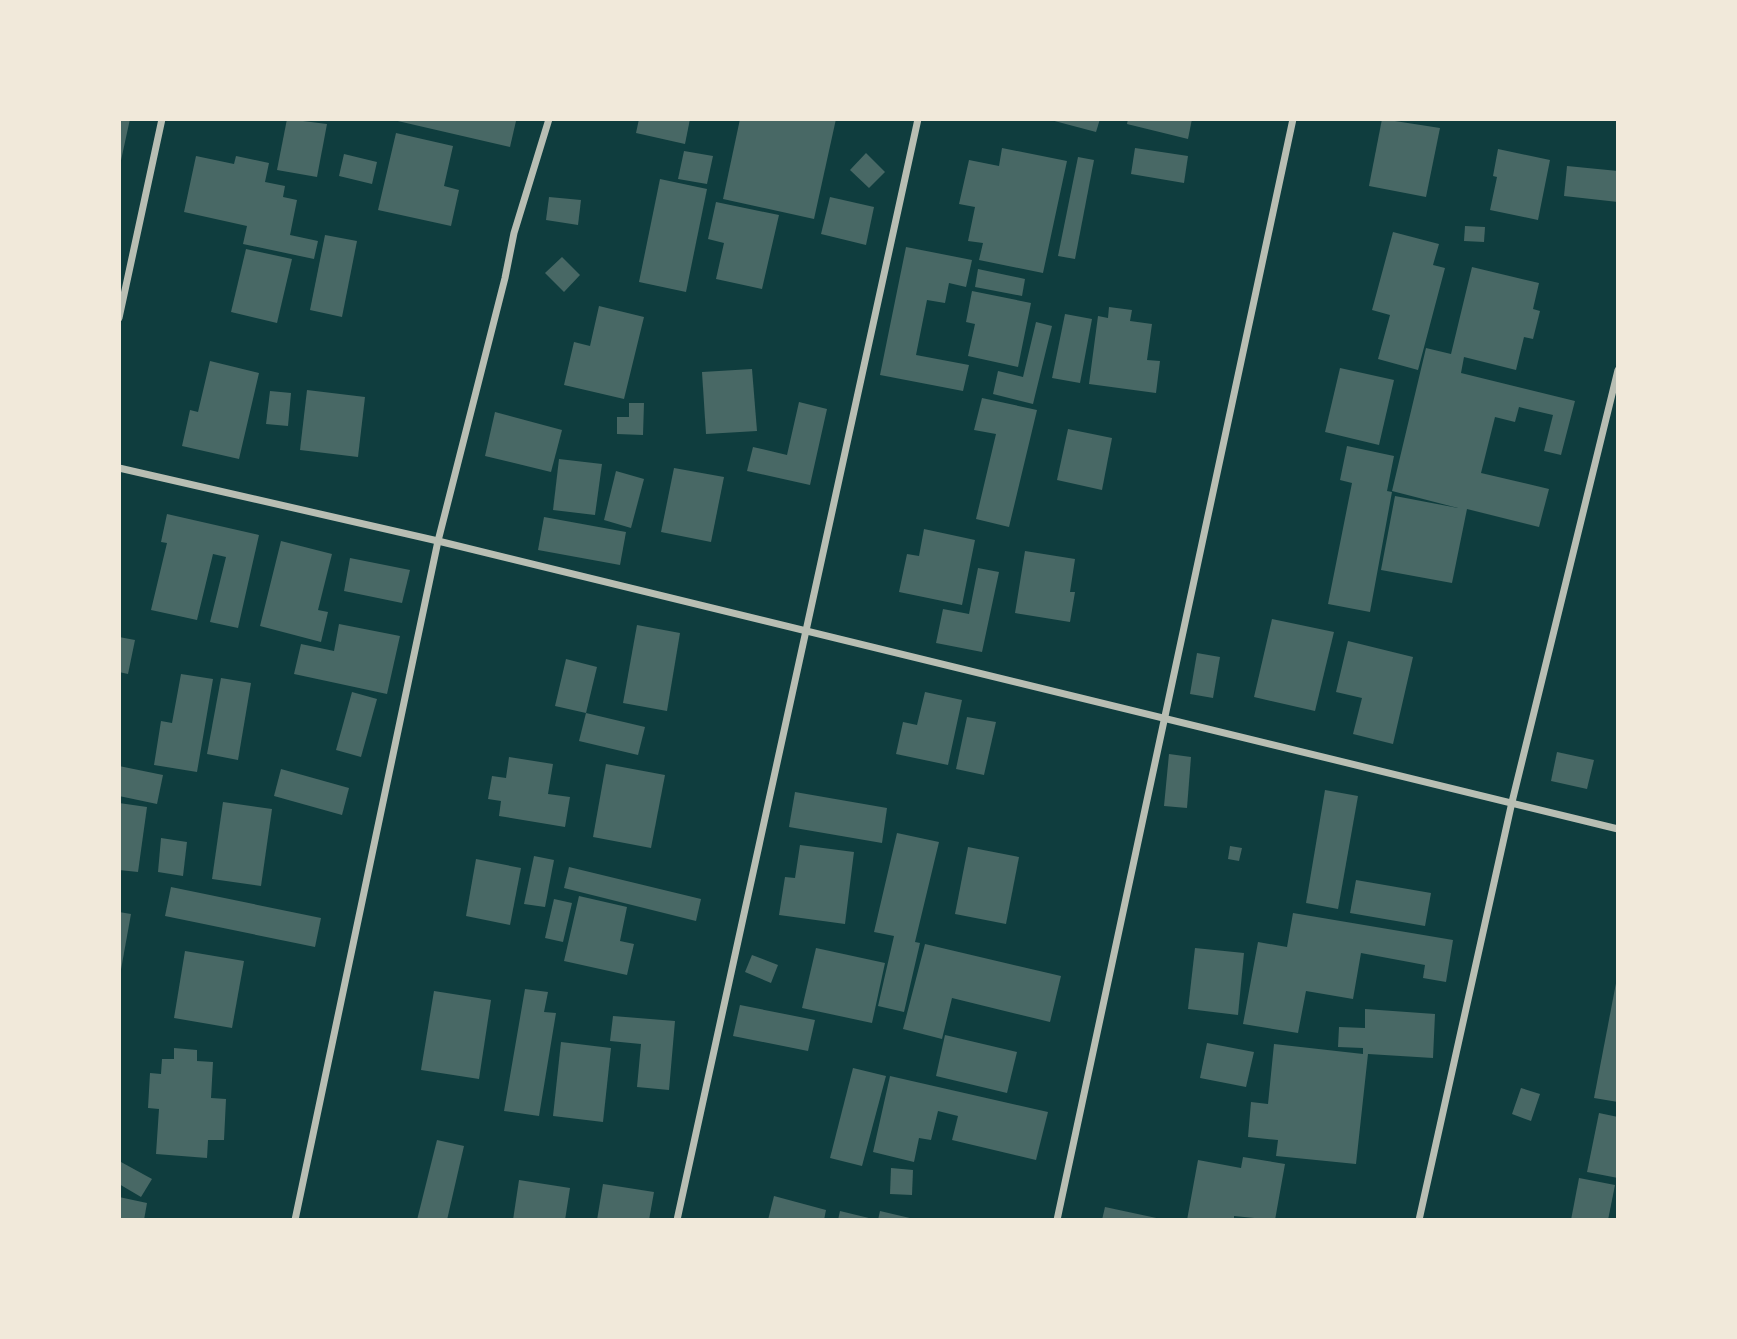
<svg xmlns="http://www.w3.org/2000/svg" width="1737" height="1339" font-family="'Times New Roman',serif">
	<style>
		.building { fill: #486865 }
		.lines { fill: none; stroke-linecap: round; stroke-linejoin: round }
		.minor { stroke: #b8beb3; stroke-width: 7 }
	</style>
	<rect width="100%" height="100%" fill="#0f3d3e"/>
	<!-- building -->
	<g class="building">
		<path d="M 119,119 L 130,119 L 120,165 L 119,165 Z"/>
		<path d="M 287,119 L 327,124 L 317,177 L 277,170 Z"/>
		<path d="M 389,119 L 508,119 L 516,121 L 510,147 Z"/>
		<path d="M 639,119 L 690,119 L 685,144 L 636,133 Z"/>
		<path d="M 740,119 L 836,119 L 814,219 L 723,199 Z"/>
		<path d="M 1047,119 L 1100,119 L 1096,132 Z"/>
		<path d="M 1128,119 L 1192,119 L 1188,139 L 1127,124 Z"/>
		<path d="M 1382,119 L 1440,128 L 1426,197 L 1369,186 Z"/>
		<path d="M 396,133 L 453,146 L 444,186 L 459,190 L 451,226 L 378,210 Z"/>
		<path d="M 1002,148 L 1067,161 L 1043,273 L 979,260 L 983,243 L 968,241 L 975,207 L 959,204 L 969,160 L 999,166 Z"/>
		<path d="M 1135,148 L 1188,156 L 1184,183 L 1131,174 Z"/>
		<path d="M 1498,149 L 1550,160 L 1538,220 L 1490,210 L 1497,177 L 1493,176 Z"/>
		<path d="M 684,151 L 713,156 L 707,184 L 678,179 Z"/>
		<path d="M 866,153 L 885,172 L 869,188 L 850,170 Z"/>
		<path d="M 344,154 L 377,162 L 372,184 L 339,176 Z"/>
		<path d="M 196,156 L 234,164 L 236,156 L 269,163 L 265,182 L 285,186 L 283,197 L 297,200 L 290,235 L 318,241 L 314,259 L 243,244 L 247,226 L 184,212 Z"/>
		<path d="M 1078,157 L 1094,160 L 1075,259 L 1058,256 Z"/>
		<path d="M 1567,166 L 1618,171 L 1618,202 L 1564,196 Z"/>
		<path d="M 660,179 L 707,189 L 686,292 L 639,282 Z"/>
		<path d="M 549,197 L 581,200 L 578,225 L 546,220 Z"/>
		<path d="M 830,197 L 874,207 L 866,245 L 821,234 Z"/>
		<path d="M 716,202 L 779,215 L 762,289 L 716,279 L 724,243 L 708,239 Z"/>
		<path d="M 1465,226 L 1485,227 L 1484,242 L 1464,241 Z"/>
		<path d="M 1393,232 L 1439,244 L 1433,265 L 1445,268 L 1418,370 L 1378,359 L 1390,315 L 1372,310 Z"/>
		<path d="M 325,235 L 357,241 L 342,317 L 310,310 Z"/>
		<path d="M 906,247 L 972,260 L 966,287 L 949,283 L 945,303 L 927,300 L 916,355 L 969,365 L 963,391 L 880,375 Z"/>
		<path d="M 246,249 L 292,259 L 277,323 L 231,312 Z"/>
		<path d="M 562,257 L 580,275 L 564,292 L 545,273 Z"/>
		<path d="M 1472,267 L 1539,283 L 1533,309 L 1540,311 L 1533,339 L 1524,337 L 1516,370 L 1464,357 L 1461,373 L 1575,401 L 1561,455 L 1544,451 L 1553,415 L 1519,407 L 1515,422 L 1495,417 L 1481,473 L 1549,489 L 1539,527 L 1467,509 L 1452,583 L 1381,570 L 1395,496 L 1458,508 L 1392,491 L 1426,348 L 1451,354 Z"/>
		<path d="M 978,269 L 1025,279 L 1022,296 L 975,287 Z"/>
		<path d="M 972,291 L 1031,303 L 1018,367 L 968,356 L 975,324 L 966,322 Z"/>
		<path d="M 599,306 L 644,317 L 624,399 L 564,385 L 574,342 L 590,346 Z"/>
		<path d="M 1109,307 L 1132,310 L 1130,321 L 1152,324 L 1147,360 L 1160,361 L 1156,393 L 1089,384 L 1098,316 L 1108,318 Z"/>
		<path d="M 1065,314 L 1092,319 L 1080,383 L 1052,378 Z"/>
		<path d="M 1036,322 L 1052,326 L 1033,404 L 993,394 L 998,371 L 1023,377 Z"/>
		<path d="M 210,361 L 259,373 L 239,459 L 182,446 L 190,410 L 198,412 Z"/>
		<path d="M 1340,368 L 1394,380 L 1379,445 L 1325,432 Z"/>
		<path d="M 752,369 L 757,431 L 706,434 L 702,372 Z"/>
		<path d="M 307,390 L 365,397 L 358,457 L 300,450 Z"/>
		<path d="M 270,391 L 291,393 L 288,426 L 266,424 Z"/>
		<path d="M 982,398 L 1037,410 L 1009,527 L 976,519 L 996,434 L 974,430 Z"/>
		<path d="M 799,402 L 827,409 L 810,485 L 747,471 L 753,447 L 787,455 Z"/>
		<path d="M 629,403 L 644,403 L 643,435 L 617,434 L 617,417 L 629,417 Z"/>
		<path d="M 495,412 L 562,430 L 551,472 L 485,456 Z"/>
		<path d="M 1068,429 L 1112,438 L 1102,490 L 1057,480 Z"/>
		<path d="M 1347,446 L 1394,456 L 1387,491 L 1392,492 L 1370,612 L 1328,604 L 1352,483 L 1340,480 Z"/>
		<path d="M 559,459 L 602,464 L 595,515 L 553,510 Z"/>
		<path d="M 674,468 L 724,477 L 711,542 L 661,532 Z"/>
		<path d="M 616,471 L 644,479 L 631,528 L 604,520 Z"/>
		<path d="M 167,514 L 259,535 L 238,628 L 210,622 L 226,557 L 213,554 L 197,620 L 151,610 L 167,543 L 161,542 Z"/>
		<path d="M 544,517 L 626,532 L 620,565 L 538,550 Z"/>
		<path d="M 924,529 L 975,540 L 962,605 L 899,592 L 907,554 L 919,556 Z"/>
		<path d="M 281,541 L 332,554 L 318,610 L 328,612 L 321,642 L 260,626 Z"/>
		<path d="M 1025,551 L 1075,559 L 1070,592 L 1075,592 L 1070,622 L 1015,613 Z"/>
		<path d="M 350,558 L 410,570 L 402,603 L 344,591 Z"/>
		<path d="M 978,568 L 999,572 L 982,652 L 936,643 L 943,609 L 969,614 Z"/>
		<path d="M 1272,619 L 1334,632 L 1315,711 L 1254,697 Z"/>
		<path d="M 339,624 L 400,636 L 387,694 L 294,674 L 301,644 L 334,651 Z"/>
		<path d="M 637,625 L 680,633 L 667,711 L 623,703 Z"/>
		<path d="M 119,637 L 135,640 L 128,674 L 119,672 Z"/>
		<path d="M 1348,641 L 1413,657 L 1393,744 L 1353,734 L 1362,698 L 1336,692 Z"/>
		<path d="M 1197,653 L 1220,657 L 1213,698 L 1190,694 Z"/>
		<path d="M 566,659 L 597,667 L 586,713 L 555,706 Z"/>
		<path d="M 181,674 L 213,679 L 197,772 L 154,765 L 161,721 L 172,723 Z"/>
		<path d="M 221,678 L 251,683 L 238,760 L 207,754 Z"/>
		<path d="M 352,692 L 377,699 L 361,757 L 336,750 Z"/>
		<path d="M 925,692 L 962,700 L 948,765 L 896,754 L 903,722 L 917,725 Z"/>
		<path d="M 586,713 L 645,727 L 638,755 L 579,741 Z"/>
		<path d="M 967,717 L 996,722 L 984,775 L 956,769 Z"/>
		<path d="M 1557,752 L 1594,760 L 1587,789 L 1551,781 Z"/>
		<path d="M 1169,754 L 1191,757 L 1187,808 L 1164,806 Z"/>
		<path d="M 509,757 L 553,764 L 548,794 L 570,797 L 565,827 L 499,816 L 501,801 L 488,799 L 492,776 L 506,778 Z"/>
		<path d="M 606,764 L 665,775 L 651,848 L 593,837 Z"/>
		<path d="M 119,766 L 163,775 L 157,804 L 119,796 Z"/>
		<path d="M 281,769 L 349,788 L 342,815 L 274,796 Z"/>
		<path d="M 1325,790 L 1358,796 L 1338,909 L 1306,903 Z"/>
		<path d="M 795,792 L 887,808 L 882,843 L 789,827 Z"/>
		<path d="M 223,802 L 272,809 L 261,886 L 212,879 Z"/>
		<path d="M 119,803 L 147,807 L 138,872 L 119,870 Z"/>
		<path d="M 897,833 L 939,842 L 915,942 L 920,943 L 904,1012 L 878,1006 L 894,936 L 874,932 Z"/>
		<path d="M 161,838 L 187,842 L 183,876 L 158,872 Z"/>
		<path d="M 800,845 L 854,852 L 845,924 L 779,915 L 785,877 L 795,878 Z"/>
		<path d="M 1230,846 L 1242,848 L 1239,861 L 1228,859 Z"/>
		<path d="M 968,847 L 1019,857 L 1006,924 L 955,914 Z"/>
		<path d="M 534,856 L 554,860 L 545,907 L 524,904 Z"/>
		<path d="M 476,859 L 521,868 L 510,925 L 466,916 Z"/>
		<path d="M 569,867 L 701,899 L 696,921 L 564,888 Z"/>
		<path d="M 1356,880 L 1431,893 L 1425,926 L 1350,913 Z"/>
		<path d="M 171,887 L 321,918 L 315,947 L 165,916 Z"/>
		<path d="M 579,896 L 627,907 L 620,941 L 634,944 L 627,975 L 564,961 Z"/>
		<path d="M 554,899 L 572,903 L 563,942 L 545,938 Z"/>
		<path d="M 119,912 L 131,914 L 120,975 L 119,974 Z"/>
		<path d="M 1293,913 L 1453,940 L 1446,982 L 1423,978 L 1425,965 L 1361,953 L 1353,999 L 1306,991 L 1298,1033 L 1243,1024 L 1258,942 L 1287,947 Z"/>
		<path d="M 925,944 L 1061,976 L 1050,1022 L 952,998 L 942,1039 L 903,1029 Z"/>
		<path d="M 816,948 L 885,963 L 872,1023 L 802,1008 Z"/>
		<path d="M 1195,948 L 1244,953 L 1238,1015 L 1188,1009 Z"/>
		<path d="M 185,951 L 244,961 L 232,1028 L 174,1018 Z"/>
		<path d="M 752,955 L 778,965 L 771,983 L 745,972 Z"/>
		<path d="M 1617,978 L 1618,978 L 1618,1102 L 1594,1098 Z"/>
		<path d="M 525,989 L 548,992 L 544,1012 L 556,1013 L 539,1116 L 504,1111 Z"/>
		<path d="M 434,991 L 491,1000 L 479,1079 L 421,1070 Z"/>
		<path d="M 740,1005 L 815,1020 L 808,1051 L 733,1036 Z"/>
		<path d="M 1365,1009 L 1435,1014 L 1433,1058 L 1368,1054 L 1356,1164 L 1276,1156 L 1278,1140 L 1248,1137 L 1251,1102 L 1268,1104 L 1274,1044 L 1363,1054 L 1363,1048 L 1338,1047 L 1339,1027 L 1365,1028 Z"/>
		<path d="M 613,1016 L 675,1021 L 669,1090 L 637,1087 L 641,1044 L 610,1041 Z"/>
		<path d="M 945,1035 L 1017,1052 L 1007,1093 L 936,1076 Z"/>
		<path d="M 561,1042 L 611,1048 L 603,1122 L 553,1116 Z"/>
		<path d="M 1207,1043 L 1254,1052 L 1246,1087 L 1200,1078 Z"/>
		<path d="M 174,1048 L 197,1050 L 197,1061 L 213,1062 L 211,1098 L 226,1099 L 224,1140 L 208,1140 L 207,1158 L 156,1154 L 159,1109 L 148,1108 L 150,1073 L 161,1074 L 162,1059 L 174,1059 Z"/>
		<path d="M 853,1068 L 886,1076 L 862,1166 L 830,1158 Z"/>
		<path d="M 890,1076 L 1048,1112 L 1036,1160 L 952,1140 L 958,1116 L 938,1111 L 931,1140 L 919,1138 L 914,1162 L 873,1152 Z"/>
		<path d="M 1521,1088 L 1540,1094 L 1531,1121 L 1512,1114 Z"/>
		<path d="M 1599,1113 L 1618,1117 L 1618,1178 L 1587,1172 Z"/>
		<path d="M 437,1140 L 464,1146 L 447,1220 L 417,1220 Z"/>
		<path d="M 1243,1157 L 1285,1164 L 1275,1220 L 1234,1216 L 1234,1220 L 1187,1220 L 1198,1160 L 1241,1168 Z"/>
		<path d="M 121,1162 L 152,1179 L 141,1197 L 119,1184 Z"/>
		<path d="M 891,1168 L 913,1170 L 912,1195 L 890,1194 Z"/>
		<path d="M 1579,1178 L 1615,1185 L 1608,1220 L 1571,1220 Z"/>
		<path d="M 519,1180 L 570,1188 L 565,1220 L 513,1220 Z"/>
		<path d="M 603,1184 L 654,1192 L 649,1220 L 597,1220 Z"/>
		<path d="M 774,1196 L 826,1210 L 824,1220 L 768,1220 Z"/>
		<path d="M 119,1197 L 147,1203 L 144,1220 L 119,1220 Z"/>
		<path d="M 1105,1207 L 1161,1219 L 1161,1220 L 1102,1220 Z"/>
		<path d="M 840,1211 L 873,1219 L 873,1220 L 838,1220 Z"/>
		<path d="M 880,1211 L 914,1219 L 914,1220 L 878,1220 Z"/>
	</g>
	<g class="lines">
		<!-- minor -->
		<g class="minor">
			<path d="M 119,318 L 162,119"/>
			<path d="M 119,468 L 438,541 L 1618,829"/>
			<path d="M 295,1220 L 438,541 L 505,278 L 514,233 L 549,119"/>
			<path d="M 677,1220 L 918,119"/>
			<path d="M 1057,1220 L 1293,119"/>
			<path d="M 1419,1220 L 1512,802 L 1618,370"/>
		</g>
	</g>
	<!-- border -->
	<rect width="1737" height="1339" fill="none" stroke="#f1e9da" stroke-width="242"/>
</svg>
